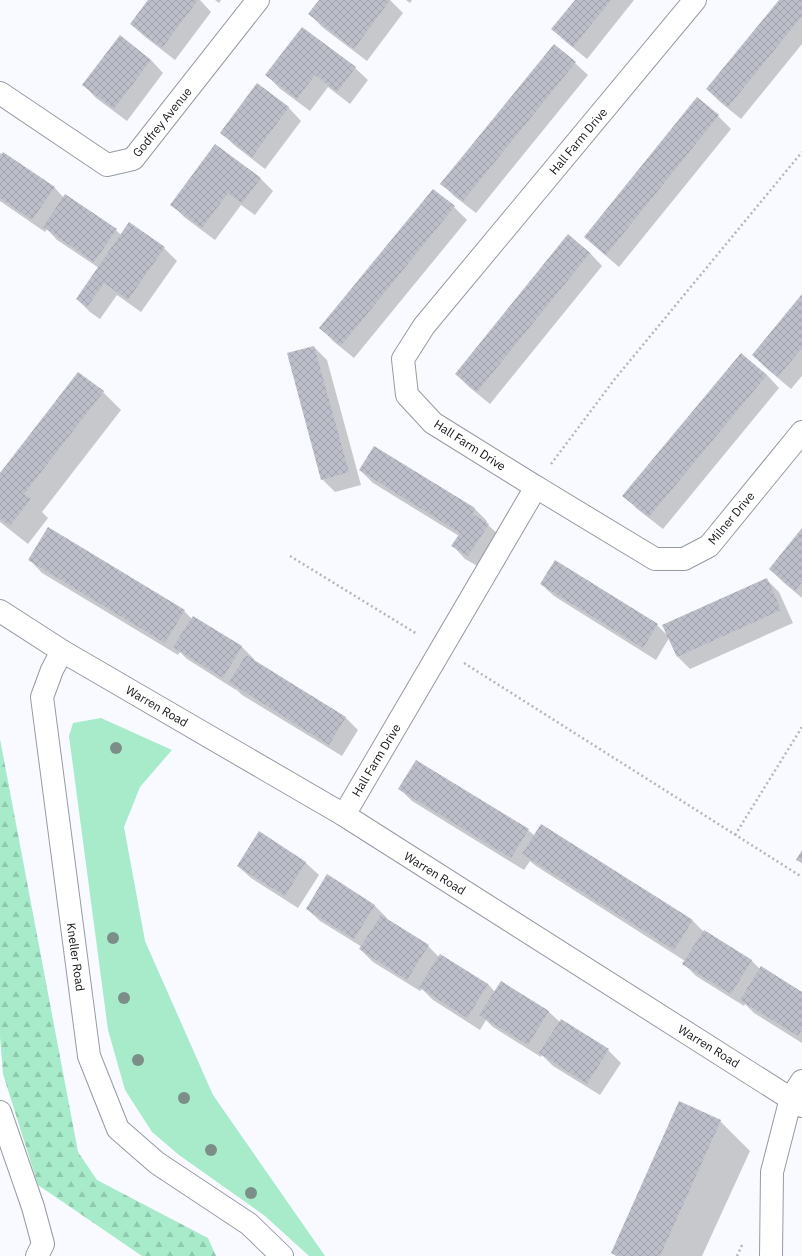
<svg xmlns="http://www.w3.org/2000/svg" width="802" height="1256" font-family="'IBM Plex Sans',sans-serif">
	<style>
		.grass { fill: #a7ebca }
		.forest { fill: url(#forest-firs) }
		.shadow { fill: #0003 }
		.building { fill: url(#building-cross-hatch) }
		.lines { fill: none; stroke-linecap: round; stroke-linejoin: round }
		.minor-casing { stroke: #969aa4; stroke-width: 24 }
		.major-casing { stroke: #969aa4; stroke-width: 24 }
		.path { stroke: #b4b5b9; stroke-width: 2.5; stroke-dasharray: 2 3; stroke-linecap: butt }
		.minor { stroke: #fff; stroke-width: 22 }
		.major { stroke: #fff; stroke-width: 22 }
		.tree { fill: #7c8e88 }
		.labels { text-anchor: middle; dominant-baseline: central; stroke-width: 3.5; stroke-linejoin: round; paint-order: stroke }
		.street-label { font-size: 12px; fill: #16171b; stroke: #fff }
	</style>
	<defs>
		<pattern id="forest-firs" width="22" height="20" patternUnits="userSpaceOnUse"><rect width="22" height="20" fill="#a7ebca"/><path d="M5 1l3.5 6h-7zM16 11l3.5 6h-7z" fill="#8fc9ad"/></pattern>
		<pattern id="building-cross-hatch" width="8" height="8" patternUnits="userSpaceOnUse"><rect width="8" height="8" fill="#bcbfca"/><path d="M0 0l8 8M0 8l8-8" fill="none" stroke="#a1a3ad"/></pattern>
	</defs>
	<rect width="100%" height="100%" fill="#f9faff"/>
	<!-- grass -->
	<path class="grass" d="M 101,718 L 172,750 L 140,787 L 124,827 L 145,941 L 213,1095 L 325,1256 L 309,1256 L 265,1216 L 179,1155 L 152,1132 L 125,1090 L 108,1030 L 69,736 L 73,723 Z"/>
	<!-- forest -->
	<path class="forest" d="M 0,739 L 78,1152 L 97,1180 L 208,1238 L 216,1256 L 142,1256 L 38,1185 L 3,1074 L 0,1037 Z"/>
	<!-- shadow -->
	<g class="shadow">
		<path d="M 149,0 L 200,0 L 211,12 L 175,60 L 144,36 L 131,24 Z"/>
		<path d="M 215,0 L 221,0 L 219,3 Z"/>
		<path d="M 321,0 L 390,0 L 403,13 L 367,61 L 322,27 L 310,14 Z"/>
		<path d="M 406,0 L 412,0 L 410,3 Z"/>
		<path d="M 576,0 L 634,0 L 587,59 L 565,41 L 553,29 Z"/>
		<path d="M 780,0 L 802,0 L 802,44 L 741,119 L 720,102 L 707,89 Z"/>
		<path d="M 120,37 L 151,60 L 163,73 L 127,121 L 96,98 L 84,85 Z"/>
		<path d="M 575,63 L 588,75 L 476,213 L 454,196 L 442,184 Z"/>
		<path d="M 355,68 L 368,80 L 350,104 L 328,87 L 310,111 L 279,88 L 267,75 Z"/>
		<path d="M 257,85 L 289,108 L 301,121 L 265,169 L 234,145 L 221,132 Z"/>
		<path d="M 697,99 L 718,116 L 731,129 L 619,267 L 598,249 L 585,237 Z"/>
		<path d="M 0,153 L 54,187 L 64,198 L 116,230 L 121,235 L 164,248 L 177,261 L 141,312 L 117,295 L 100,319 L 90,312 L 77,299 L 99,268 L 57,240 L 47,229 L 45,232 L 0,201 Z"/>
		<path d="M 260,178 L 273,191 L 255,215 L 241,205 L 215,240 L 184,217 L 172,204 Z"/>
		<path d="M 454,207 L 467,220 L 354,358 L 333,341 L 321,328 Z"/>
		<path d="M 569,236 L 590,253 L 602,266 L 490,404 L 469,387 L 456,374 Z"/>
		<path d="M 802,295 L 802,376 L 791,389 L 766,368 L 753,355 Z"/>
		<path d="M 314,347 L 327,360 L 361,485 L 335,492 L 322,479 Z"/>
		<path d="M 767,375 L 779,388 L 663,529 L 636,508 L 624,495 Z"/>
		<path d="M 103,392 L 121,410 L 42,512 L 48,518 L 28,544 L 0,522 L 0,474 Z"/>
		<path d="M 374,447 L 475,509 L 487,521 L 486,523 L 501,537 L 481,568 L 465,559 L 453,546 L 459,536 L 373,483 L 360,470 Z"/>
		<path d="M 802,530 L 802,598 L 783,582 L 770,569 Z"/>
		<path d="M 30,560 L 184,611 L 192,619 L 193,617 L 242,647 L 254,659 L 254,661 L 346,718 L 358,730 L 342,756 L 242,695 L 236,689 L 236,690 L 187,659 L 180,652 L 178,655 L 42,573 Z"/>
		<path d="M 766,579 L 779,592 L 793,623 L 690,669 L 677,656 L 669,638 L 656,660 L 554,596 L 541,584 L 657,625 L 668,636 Z"/>
		<path d="M 416,761 L 528,830 L 535,836 L 542,825 L 693,921 L 704,932 L 751,960 L 760,969 L 802,993 L 802,1043 L 754,1013 L 745,1004 L 744,1006 L 696,976 L 684,964 L 685,961 L 536,866 L 530,861 L 524,870 L 412,801 L 399,788 Z"/>
		<path d="M 259,833 L 306,863 L 319,875 L 298,908 L 251,878 L 238,866 Z"/>
		<path d="M 328,876 L 375,906 L 387,918 L 386,920 L 428,946 L 439,957 L 488,984 L 495,992 L 502,982 L 549,1012 L 560,1022 L 608,1050 L 621,1063 L 600,1095 L 553,1066 L 542,1055 L 541,1057 L 493,1027 L 486,1020 L 480,1030 L 433,1000 L 422,989 L 420,991 L 373,962 L 360,949 L 362,947 L 320,921 L 307,909 Z"/>
		<path d="M 720,1121 L 750,1151 L 702,1256 L 616,1256 L 612,1253 Z"/>
	</g>
	<!-- building -->
	<g class="building">
		<path d="M 148,0 L 198,0 L 162,48 L 130,24 Z"/>
		<path d="M 319,0 L 390,0 L 354,49 L 308,14 Z"/>
		<path d="M 575,0 L 611,0 L 573,47 L 551,29 Z"/>
		<path d="M 779,0 L 802,0 L 802,16 L 728,107 L 706,89 Z"/>
		<path d="M 302,27 L 356,67 L 337,92 L 315,75 L 297,99 L 265,75 Z"/>
		<path d="M 120,35 L 151,60 L 114,109 L 82,85 Z"/>
		<path d="M 554,44 L 576,62 L 463,201 L 440,184 Z"/>
		<path d="M 257,83 L 289,107 L 252,157 L 220,133 Z"/>
		<path d="M 697,97 L 719,115 L 606,255 L 584,237 Z"/>
		<path d="M 215,144 L 261,178 L 242,203 L 228,193 L 202,228 L 170,205 Z"/>
		<path d="M 3,152 L 55,187 L 32,220 L 0,198 L 0,157 Z"/>
		<path d="M 433,189 L 455,206 L 341,346 L 319,328 Z"/>
		<path d="M 65,194 L 117,229 L 94,262 L 43,227 Z"/>
		<path d="M 129,222 L 165,247 L 128,300 L 104,283 L 87,307 L 76,299 Z"/>
		<path d="M 568,234 L 590,253 L 477,392 L 455,374 Z"/>
		<path d="M 802,294 L 802,348 L 778,377 L 752,355 Z"/>
		<path d="M 314,346 L 349,472 L 321,480 L 287,353 Z"/>
		<path d="M 741,353 L 767,375 L 649,517 L 622,496 Z"/>
		<path d="M 78,372 L 104,391 L 24,494 L 31,499 L 10,526 L 0,519 L 0,473 Z"/>
		<path d="M 374,446 L 475,508 L 472,514 L 489,524 L 468,556 L 451,546 L 460,533 L 359,470 Z"/>
		<path d="M 48,527 L 185,610 L 165,643 L 28,560 Z"/>
		<path d="M 802,528 L 802,582 L 795,591 L 769,569 Z"/>
		<path d="M 555,560 L 658,624 L 643,648 L 540,584 Z"/>
		<path d="M 767,578 L 781,610 L 677,657 L 662,625 Z"/>
		<path d="M 193,616 L 242,646 L 223,678 L 173,647 Z"/>
		<path d="M 246,655 L 346,717 L 329,745 L 229,682 Z"/>
		<path d="M 416,760 L 529,829 L 511,858 L 398,789 Z"/>
		<path d="M 541,824 L 693,920 L 674,950 L 522,854 Z"/>
		<path d="M 259,831 L 306,862 L 285,896 L 237,866 Z"/>
		<path d="M 802,850 L 802,863 L 796,860 Z"/>
		<path d="M 327,874 L 375,905 L 354,939 L 306,909 Z"/>
		<path d="M 381,915 L 429,945 L 407,980 L 359,949 Z"/>
		<path d="M 704,930 L 752,960 L 731,994 L 682,964 Z"/>
		<path d="M 440,954 L 488,984 L 467,1018 L 419,987 Z"/>
		<path d="M 761,966 L 802,992 L 802,1029 L 798,1036 L 740,1000 Z"/>
		<path d="M 501,981 L 549,1011 L 528,1045 L 479,1015 Z"/>
		<path d="M 561,1019 L 609,1049 L 587,1084 L 539,1053 Z"/>
		<path d="M 679,1101 L 721,1120 L 660,1256 L 618,1256 L 611,1253 Z"/>
	</g>
	<g class="lines">
		<!-- minor casing -->
		<g class="minor-casing">
			<g id="minor">
				<path d="M 0,93 L 107,165 L 133,159 L 258,0"/>
				<path d="M 536,487 L 655,559 L 684,559 L 709,546 L 802,432"/>
				<path d="M 62,651 L 344,815 L 802,1106"/>
				<path d="M 344,815 L 536,487 L 433,423 L 407,395 L 403,359 L 424,326 L 695,0"/>
				<path d="M 0,1112 L 33,1207 L 43,1244 L 37,1256"/>
				<path d="M 771,1256 L 772,1172 L 791,1098 L 802,1081"/>
			</g>
		</g>
		<!-- major casing -->
		<g class="major-casing">
			<path id="major" d="M 0,611 L 62,651 L 52,670 L 42,697 L 89,1056 L 118,1129 L 157,1163 L 249,1224 L 282,1256"/>
		</g>
		<!-- path -->
		<g class="path">
			<path d="M 551,464 L 614,380 L 802,152"/>
			<path d="M 290,556 L 417,634"/>
			<path d="M 464,663 L 802,877"/>
			<path d="M 735,835 L 802,727"/>
			<path d="M 737,1256 L 742,1245"/>
		</g>
		<!-- minor -->
		<use href="#minor" class="minor"/>
		<!-- major -->
		<use href="#major" class="major"/>
	</g>
	<!-- trees -->
	<g class="tree">
		<circle cx="116" cy="748" r="6"/>
		<circle cx="113" cy="938" r="6"/>
		<circle cx="124" cy="998" r="6"/>
		<circle cx="138" cy="1060" r="6"/>
		<circle cx="184" cy="1098" r="6"/>
		<circle cx="211" cy="1150" r="6"/>
		<circle cx="251" cy="1193" r="6"/>
	</g>
	<g class="labels">
		<!-- street labels -->
		<g class="street-label">
			<text transform="translate(162 122) rotate(-51)">Godfrey Avenue</text>
			<text transform="translate(578 141) rotate(-50)">Hall Farm Drive</text>
			<text transform="translate(470 445) rotate(33)">Hall Farm Drive</text>
			<text transform="translate(731 518) rotate(-50)">Milner Drive</text>
			<text transform="translate(157 706) rotate(30)">Warren Road</text>
			<text transform="translate(376 760) rotate(-59)">Hall Farm Drive</text>
			<text transform="translate(435 873) rotate(32)">Warren Road</text>
			<text transform="translate(76 957) rotate(82)">Kneller Road</text>
			<text transform="translate(709 1046) rotate(32)">Warren Road</text>
		</g>
	</g>
</svg>
